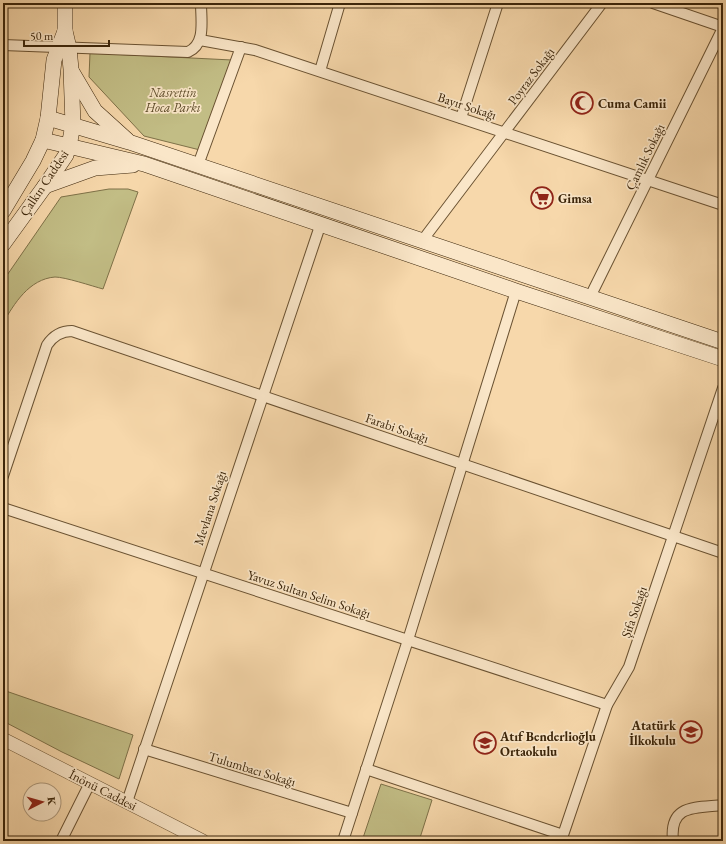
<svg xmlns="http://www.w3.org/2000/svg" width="726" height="844" font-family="'EB Garamond',serif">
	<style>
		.green { fill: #c2bd85; stroke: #7e7148 }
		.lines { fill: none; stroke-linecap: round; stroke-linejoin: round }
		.minor-casing { stroke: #6a5232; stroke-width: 12 }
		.tertiary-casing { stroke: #6a5232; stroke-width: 14 }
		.secondary-casing { stroke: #3b250a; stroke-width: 16 }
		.minor { stroke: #fae6c8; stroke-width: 10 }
		.tertiary { stroke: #fae6c8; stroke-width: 13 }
		.secondary { stroke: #fae6c8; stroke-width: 15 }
		.labels { text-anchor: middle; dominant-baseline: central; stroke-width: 3.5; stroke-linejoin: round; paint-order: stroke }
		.street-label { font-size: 13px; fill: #3b250a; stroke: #fae6c8 }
		.park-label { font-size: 13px; font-style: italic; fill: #5d4b29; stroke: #fae6c8 }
		.poi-label { font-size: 13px; font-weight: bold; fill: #3b250a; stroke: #fae6c8; text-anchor: start }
	</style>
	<rect width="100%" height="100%" fill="#f7d8ab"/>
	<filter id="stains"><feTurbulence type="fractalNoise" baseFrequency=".005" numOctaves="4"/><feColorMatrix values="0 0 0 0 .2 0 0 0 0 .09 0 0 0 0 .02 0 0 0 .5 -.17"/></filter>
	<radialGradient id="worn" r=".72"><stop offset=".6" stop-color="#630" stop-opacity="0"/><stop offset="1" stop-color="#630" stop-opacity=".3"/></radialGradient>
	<!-- green -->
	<g class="green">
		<path d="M 90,53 L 232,60 L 200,150 L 144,136 L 89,77 Z"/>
		<path d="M 109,189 L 128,189 L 138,192 L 103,289 C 92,286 65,277 55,277 C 29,279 14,304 3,323 L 3,281 L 61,197 Z"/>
		<path d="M 3,690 L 133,735 L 119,779 L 62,752 L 3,721 Z"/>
		<path d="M 381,784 L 432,800 L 419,841 L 362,841 Z"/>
	</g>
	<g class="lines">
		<!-- minor casing -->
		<g class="minor-casing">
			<g id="minor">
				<path d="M 653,3 L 723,27"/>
				<path d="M 200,40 L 255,50 L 723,205"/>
				<path d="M 3,45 L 188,52 C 206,44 201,21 201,3"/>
				<path d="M 320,71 L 340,3"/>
				<path d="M 461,118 L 498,3"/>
				<path d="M 198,165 L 241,47"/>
				<path d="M 422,241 L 602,3"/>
				<path d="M 590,297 L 723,28"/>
				<path d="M 3,476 L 47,345 C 53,336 61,331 72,331 L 723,553"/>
				<path d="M 3,508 L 607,705"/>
				<path d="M 144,749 L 352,813"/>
				<path d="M 366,769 L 563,835"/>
				<path d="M 127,802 L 321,223"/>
				<path d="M 61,841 L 90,783"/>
				<path d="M 343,841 L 408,640 L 516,291"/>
				<path d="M 561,841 L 607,705 L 629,667 L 723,388"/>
				<path d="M 673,841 C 669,804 695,808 723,805"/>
			</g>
		</g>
		<!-- tertiary casing -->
		<g class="tertiary-casing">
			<path id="tertiary" d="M 3,739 L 203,841"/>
		</g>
		<!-- secondary casing -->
		<g class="secondary-casing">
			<g id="secondary">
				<path d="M 72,72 L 95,111 L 127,140"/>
				<path d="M 48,118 L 129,142 L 723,342"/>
				<path d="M 43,140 L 144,164 L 516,291 L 723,359"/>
				<path d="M 45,186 L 95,168 L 133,165"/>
				<path d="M 3,211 L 33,161 L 43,140 L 48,118 L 54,60 L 65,31"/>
				<path d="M 3,244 L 45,186 L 66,155 L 69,146 L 73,125 L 71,69 L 69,48 L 65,31 L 65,3"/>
			</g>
		</g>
		<!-- minor -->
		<use href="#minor" class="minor"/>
		<!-- tertiary -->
		<use href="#tertiary" class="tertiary"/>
		<!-- secondary -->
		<use href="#secondary" class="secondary"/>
	</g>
	<!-- icons -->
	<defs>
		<g id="mosque-ring" transform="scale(1.15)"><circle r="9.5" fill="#fae6c8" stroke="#8f2418" stroke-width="1.5"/><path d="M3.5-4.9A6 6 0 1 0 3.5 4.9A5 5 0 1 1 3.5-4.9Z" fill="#8f2418"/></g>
		<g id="supermarket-ring" transform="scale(1.15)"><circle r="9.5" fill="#fae6c8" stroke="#8f2418" stroke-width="1.5"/><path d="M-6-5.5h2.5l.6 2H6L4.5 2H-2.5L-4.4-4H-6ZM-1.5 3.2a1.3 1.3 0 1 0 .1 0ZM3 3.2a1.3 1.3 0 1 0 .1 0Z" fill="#8f2418"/></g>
		<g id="school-ring" transform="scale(1.15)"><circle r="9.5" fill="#fae6c8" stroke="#8f2418" stroke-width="1.5"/><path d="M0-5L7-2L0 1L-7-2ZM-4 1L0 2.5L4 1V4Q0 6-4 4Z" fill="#8f2418"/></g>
	</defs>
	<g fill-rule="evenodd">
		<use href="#mosque-ring" x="582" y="103"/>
		<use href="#supermarket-ring" x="542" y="198"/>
		<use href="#school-ring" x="691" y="732"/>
		<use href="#school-ring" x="485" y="743"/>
	</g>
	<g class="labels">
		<!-- street labels -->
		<g class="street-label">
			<text transform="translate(531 76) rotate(-53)">Poyraz Sokağı</text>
			<text transform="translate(467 106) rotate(18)">Bayır Sokağı</text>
			<text transform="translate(645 157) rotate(-64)">Çamlık Sokağı</text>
			<text transform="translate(44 183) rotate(-56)">Çalkın Caddesi</text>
			<text transform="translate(397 428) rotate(19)">Farabi Sokağı</text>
			<text transform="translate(210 508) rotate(-72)">Mevlana Sokağı</text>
			<text transform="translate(309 594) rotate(18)">Yavuz Sultan Selim Sokağı</text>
			<text transform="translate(634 612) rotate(-71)">Şifa Sokağı</text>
			<text transform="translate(252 769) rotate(17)">Tulumbacı Sokağı</text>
			<text transform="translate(103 790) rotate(27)">İnönü Caddesi</text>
		</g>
		<!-- park labels -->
		<g class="park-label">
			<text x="173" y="92">Nasrettin<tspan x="173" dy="15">Hoca Parkı</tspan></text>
		</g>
		<!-- poi labels -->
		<g class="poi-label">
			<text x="598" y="103">Cuma Camii</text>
			<text x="558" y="198">Gimsa</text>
			<text x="676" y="725" text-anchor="end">Atatürk<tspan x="676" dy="15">İlkokulu</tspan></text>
			<text x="500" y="736">Atıf Benderlioğlu<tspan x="500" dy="15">Ortaokulu</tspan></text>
		</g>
	</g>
	<!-- margin -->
	<rect width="726" height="844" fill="none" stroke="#f7d8ab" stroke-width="16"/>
	<rect x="4" y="4" width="718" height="836" fill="none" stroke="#3b250a" stroke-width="2"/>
	<rect x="8" y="8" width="710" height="828" fill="none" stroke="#3b250a"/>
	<!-- north arrow -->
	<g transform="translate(42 802) rotate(84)"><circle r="19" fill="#fae6c8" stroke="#ae997c"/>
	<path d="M0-3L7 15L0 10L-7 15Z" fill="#8f2418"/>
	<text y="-6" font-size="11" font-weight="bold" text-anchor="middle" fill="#3b250a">K</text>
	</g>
	<!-- scale -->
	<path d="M24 40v6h85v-6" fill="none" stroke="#3b250a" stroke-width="2"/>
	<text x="30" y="40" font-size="12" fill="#3b250a" stroke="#fae6c8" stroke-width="3" paint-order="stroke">50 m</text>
	<rect width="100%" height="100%" filter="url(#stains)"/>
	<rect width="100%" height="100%" fill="url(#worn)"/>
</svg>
